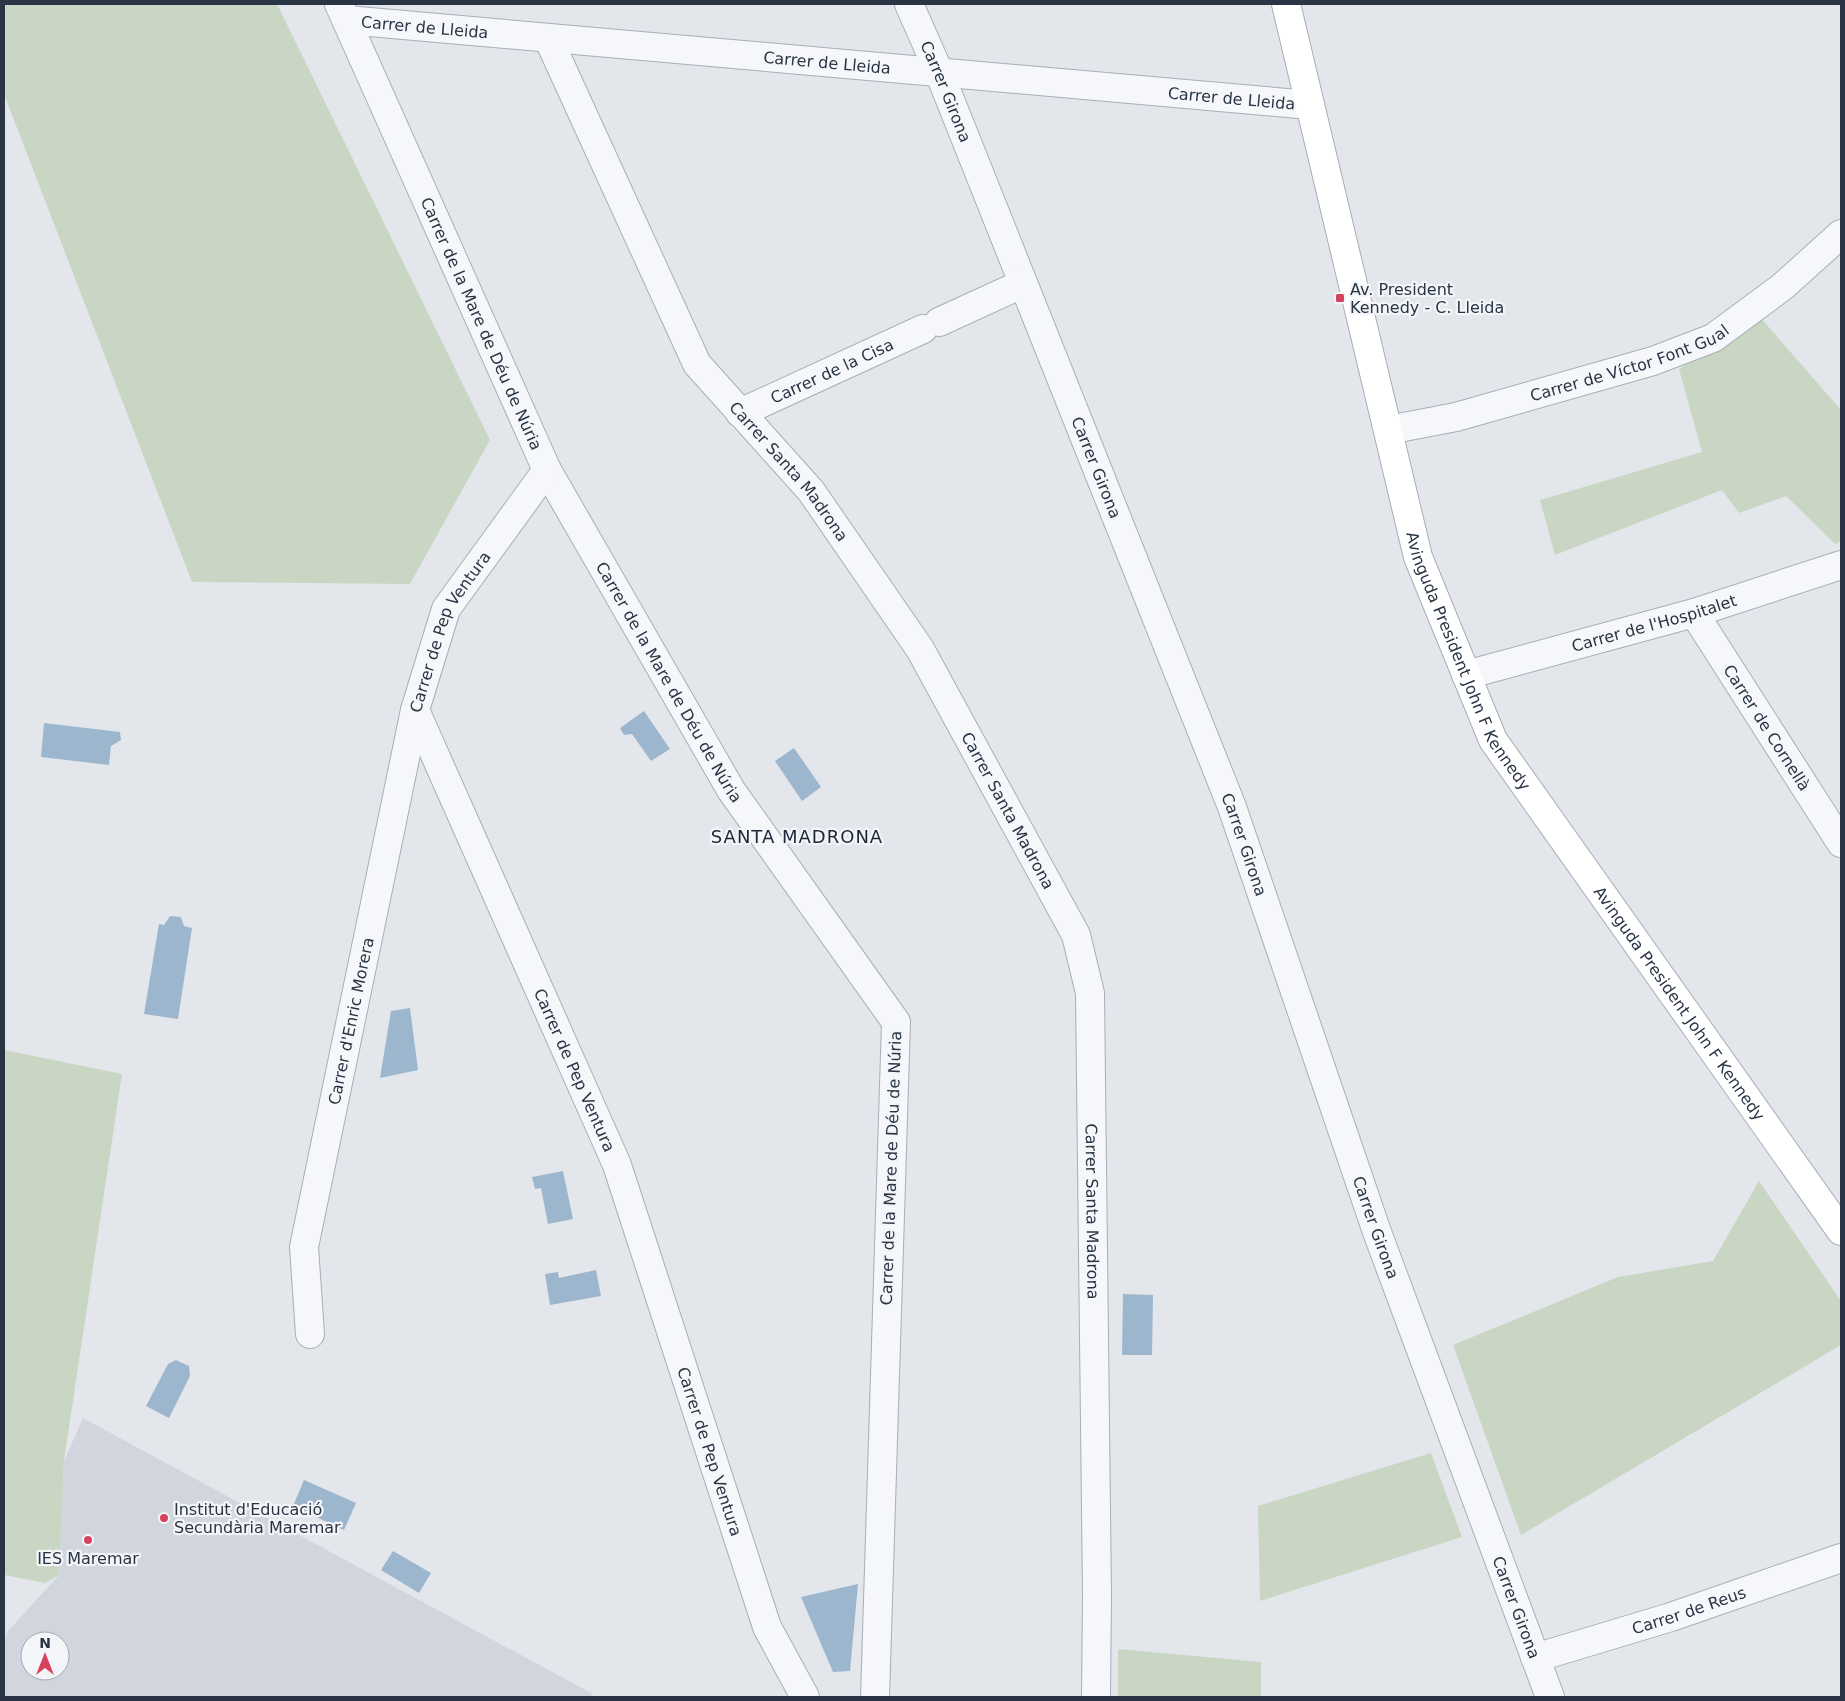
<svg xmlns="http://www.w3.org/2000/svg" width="1845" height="1701" font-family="'DejaVu Sans',sans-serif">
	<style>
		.built { fill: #d1d6de; fill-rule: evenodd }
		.green { fill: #c9d6c3 }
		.water { fill: #9cb6ce }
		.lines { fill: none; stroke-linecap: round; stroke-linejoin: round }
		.street-casing { stroke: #a7aeb7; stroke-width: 30 }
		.secondary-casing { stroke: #a7aeb7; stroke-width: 30 }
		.street { stroke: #f6f7fa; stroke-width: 28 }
		.secondary { stroke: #fff; stroke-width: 28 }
		.poi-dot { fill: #d8415e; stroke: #f3f5f9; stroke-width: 2 }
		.labels { text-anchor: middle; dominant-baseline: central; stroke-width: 4.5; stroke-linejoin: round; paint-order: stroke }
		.street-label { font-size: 16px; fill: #293545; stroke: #f3f5f9 }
		.poi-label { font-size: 16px; fill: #293545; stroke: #f3f5f9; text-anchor: start }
		.neighbourhood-label { font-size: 18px; letter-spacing: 1px; fill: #1b2636; stroke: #f3f5f9 }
	</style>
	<rect width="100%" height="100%" fill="#e3e7ec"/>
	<!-- built -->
	<path class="built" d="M 83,1418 L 591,1693 L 592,1697 L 4,1697 L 4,1641 L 8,1631 L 59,1575 L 64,1461 ZM 30,1641 L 60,1641 L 60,1671 L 30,1671 Z"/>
	<!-- green -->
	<g class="green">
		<path d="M 4,4 L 277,4 L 490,440 L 410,584 L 192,582 L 4,94 Z"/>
		<path d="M 1760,317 L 1841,410 L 1841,541 L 1835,544 L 1786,496 L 1739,513 L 1722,490 L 1555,555 L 1540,500 L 1702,452 L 1679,369 Z"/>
		<path d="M 4,1050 L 122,1074 L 64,1461 L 59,1575 L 45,1583 L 4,1575 Z"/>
		<path d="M 1759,1181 L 1841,1301 L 1841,1345 L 1521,1535 L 1453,1345 L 1618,1277 L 1713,1261 Z"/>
		<path d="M 1431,1453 L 1462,1537 L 1260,1601 L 1258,1506 Z"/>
		<path d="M 1118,1649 L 1261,1662 L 1261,1697 L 1118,1697 Z"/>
	</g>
	<!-- water -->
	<g class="water">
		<path d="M 644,711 L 670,749 L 651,761 L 632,734 L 624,735 L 620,728 Z"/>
		<path d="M 44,723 L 120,732 L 121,740 L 111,746 L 109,765 L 41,757 Z"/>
		<path d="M 794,748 L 821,787 L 802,801 L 775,761 Z"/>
		<path d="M 170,916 L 181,917 L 184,926 L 192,928 L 178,1019 L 144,1014 L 159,924 L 164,925 Z"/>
		<path d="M 410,1008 L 418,1070 L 380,1078 L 391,1011 Z"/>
		<path d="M 563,1171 L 573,1219 L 548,1224 L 541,1188 L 535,1189 L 532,1177 Z"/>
		<path d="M 596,1270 L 601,1296 L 550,1305 L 545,1274 L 558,1272 L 559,1278 Z"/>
		<path d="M 1123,1294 L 1153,1295 L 1152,1355 L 1122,1355 Z"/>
		<path d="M 176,1360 L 189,1366 L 190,1376 L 169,1418 L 146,1406 L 168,1364 Z"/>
		<path d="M 304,1480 L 356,1503 L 344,1530 L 293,1506 Z"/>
		<path d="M 393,1551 L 431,1573 L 419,1593 L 381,1570 Z"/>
		<path d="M 858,1584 L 850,1671 L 833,1672 L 801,1597 Z"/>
	</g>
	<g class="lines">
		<!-- street casing -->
		<g class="street-casing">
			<g id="street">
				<path id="s1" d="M 339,4 L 547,470 L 731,790 L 896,1022 L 875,1697"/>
				<path id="s2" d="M 909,4 L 939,72 L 1232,807 L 1377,1232 L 1550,1697"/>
				<path id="s3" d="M 347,20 L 1310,105"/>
				<path id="s4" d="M 548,38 L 697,364 L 811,491 L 920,649 L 1076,935 L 1090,993 L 1097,1595 L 1096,1697"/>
				<path d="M 939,322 L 1022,284"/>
				<path id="s5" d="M 740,413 L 923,329"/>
				<path id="s6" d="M 1388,430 L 1456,417 L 1653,361 L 1713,338 L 1782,287 L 1841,234"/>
				<path id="s7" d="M 1694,613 L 1841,843"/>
				<path id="s8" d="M 1466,675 L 1694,613 L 1841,565"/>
				<path id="s9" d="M 415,710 L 617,1165 L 767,1627 L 805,1697"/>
				<path id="s10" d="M 310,1334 L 304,1247 L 415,710 L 446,609 L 547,470"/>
				<path id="s11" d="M 1535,1658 L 1671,1617 L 1841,1558"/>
			</g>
		</g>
		<!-- secondary casing -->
		<g class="secondary-casing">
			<g id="secondary">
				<path id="s12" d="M 1286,4 L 1418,557 L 1493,740 L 1841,1231"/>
			</g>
		</g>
		<!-- street -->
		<use href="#street" class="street"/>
		<!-- secondary -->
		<use href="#secondary" class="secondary"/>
	</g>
	<!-- markers -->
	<g class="poi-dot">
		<rect x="1335" y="293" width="10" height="10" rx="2.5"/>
		<circle cx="164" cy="1518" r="5"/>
		<circle cx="88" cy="1540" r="5"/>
	</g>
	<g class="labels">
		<!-- street labels -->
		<g class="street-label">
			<text stroke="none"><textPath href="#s3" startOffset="78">Carrer de Lleida</textPath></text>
			<text stroke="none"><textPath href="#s3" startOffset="482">Carrer de Lleida</textPath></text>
			<text stroke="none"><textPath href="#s2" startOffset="95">Carrer Girona</textPath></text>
			<text stroke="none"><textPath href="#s3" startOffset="888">Carrer de Lleida</textPath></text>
			<text stroke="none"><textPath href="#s1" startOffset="350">Carrer de la Mare de Déu de Núria</textPath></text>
			<text stroke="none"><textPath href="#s6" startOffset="251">Carrer de Víctor Font Gual</textPath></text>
			<text stroke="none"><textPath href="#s5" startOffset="101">Carrer de la Cisa</textPath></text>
			<text stroke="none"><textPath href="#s2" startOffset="500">Carrer Girona</textPath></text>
			<text stroke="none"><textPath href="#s4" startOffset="500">Carrer Santa Madrona</textPath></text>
			<text stroke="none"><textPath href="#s8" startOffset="195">Carrer de l'Hospitalet</textPath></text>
			<text stroke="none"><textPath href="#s10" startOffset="722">Carrer de Pep Ventura</textPath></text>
			<text stroke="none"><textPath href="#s12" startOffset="684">Avinguda President John F Kennedy</textPath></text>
			<text stroke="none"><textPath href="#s1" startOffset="755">Carrer de la Mare de Déu de Núria</textPath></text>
			<text stroke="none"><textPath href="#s7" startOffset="136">Carrer de Cornellà</textPath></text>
			<text stroke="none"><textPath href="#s4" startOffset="905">Carrer Santa Madrona</textPath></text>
			<text stroke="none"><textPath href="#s2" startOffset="905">Carrer Girona</textPath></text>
			<text stroke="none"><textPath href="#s12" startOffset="1089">Avinguda President John F Kennedy</textPath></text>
			<text stroke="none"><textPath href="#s10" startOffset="318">Carrer d'Enric Morera</textPath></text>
			<text stroke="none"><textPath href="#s9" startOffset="394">Carrer de Pep Ventura</textPath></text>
			<text transform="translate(891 1168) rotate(-88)">Carrer de la Mare de Déu de Núria</text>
			<text stroke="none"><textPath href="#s4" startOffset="1325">Carrer Santa Madrona</textPath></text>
			<text stroke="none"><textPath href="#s2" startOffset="1310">Carrer Girona</textPath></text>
			<text stroke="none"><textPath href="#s9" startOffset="799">Carrer de Pep Ventura</textPath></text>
			<text stroke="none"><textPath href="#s2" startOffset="1715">Carrer Girona</textPath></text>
			<text stroke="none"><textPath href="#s11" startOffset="161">Carrer de Reus</textPath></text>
		</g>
		<!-- poi labels -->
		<g class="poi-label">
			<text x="1350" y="289">Av. President<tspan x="1350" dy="18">Kennedy - C. Lleida</tspan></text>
			<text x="174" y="1509">Institut d'Educació<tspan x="174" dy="18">Secundària Maremar</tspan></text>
			<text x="88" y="1558" text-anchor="middle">IES Maremar</text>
		</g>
		<!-- neighbourhood labels -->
		<g class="neighbourhood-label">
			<text x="797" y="836">SANTA MADRONA</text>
		</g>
	</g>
	<!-- border -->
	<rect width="1845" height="1701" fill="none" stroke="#293545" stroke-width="10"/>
	<!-- north arrow -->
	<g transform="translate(45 1656)"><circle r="24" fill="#f3f5f9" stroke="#a2a8b1"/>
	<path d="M0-4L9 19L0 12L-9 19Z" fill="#d8415e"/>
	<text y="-8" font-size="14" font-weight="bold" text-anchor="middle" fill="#293545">N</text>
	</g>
</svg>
